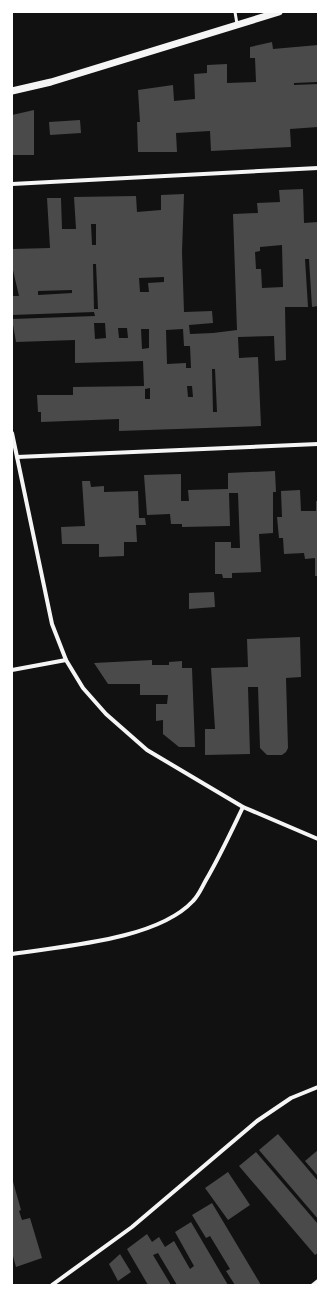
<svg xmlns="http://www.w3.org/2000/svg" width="330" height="1297" font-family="Arial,sans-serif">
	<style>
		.building { fill: #4a4a4a; fill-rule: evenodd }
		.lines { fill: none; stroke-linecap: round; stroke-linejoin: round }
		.service { stroke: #f5f5f5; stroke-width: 3 }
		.minor { stroke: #f5f5f5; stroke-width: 4 }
		.tertiary { stroke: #f5f5f5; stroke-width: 7 }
	</style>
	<rect width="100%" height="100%" fill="#111"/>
	<!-- building -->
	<g class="building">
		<path d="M 272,42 L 273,49 L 318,45 L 318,82 L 294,83 L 294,85 L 318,84 L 318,127 L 290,129 L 291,147 L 211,151 L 210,131 L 176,133 L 177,152 L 138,152 L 137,122 L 140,122 L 138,90 L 173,85 L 174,101 L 195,99 L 194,74 L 207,73 L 207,65 L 227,64 L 227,83 L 256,82 L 255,58 L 250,58 L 250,47 Z"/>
		<path d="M 34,110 L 34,155 L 12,155 L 12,115 Z"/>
		<path d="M 80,120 L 81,133 L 50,135 L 49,122 Z"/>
		<path d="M 303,189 L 304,223 L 318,222 L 318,306 L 312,307 L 309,259 L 305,259 L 308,307 L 285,307 L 286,360 L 275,361 L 274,336 L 238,337 L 239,358 L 258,357 L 261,426 L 119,431 L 119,419 L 41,422 L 41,412 L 38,412 L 37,395 L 73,395 L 73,387 L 144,386 L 143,361 L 75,363 L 75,340 L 16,342 L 12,319 L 95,316 L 94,312 L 12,315 L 12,296 L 19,296 L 12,266 L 12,249 L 50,248 L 47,198 L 61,198 L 62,229 L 76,229 L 74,197 L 136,196 L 137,212 L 161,210 L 161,195 L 184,194 L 182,252 L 184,312 L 212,311 L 213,323 L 189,325 L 190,334 L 213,333 L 237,330 L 233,214 L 258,213 L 257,203 L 280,202 L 279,190 ZM 91,224 L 96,224 L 96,245 L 92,245 ZM 282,245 L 283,287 L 262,288 L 261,269 L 256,269 L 255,252 L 260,251 L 260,247 ZM 93,264 L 96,264 L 98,309 L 94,309 ZM 164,277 L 164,282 L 148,283 L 149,292 L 140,292 L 139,278 ZM 72,290 L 72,293 L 38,295 L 38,291 ZM 94,323 L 105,323 L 106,338 L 95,339 ZM 118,328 L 127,328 L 128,338 L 119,338 ZM 141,329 L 149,329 L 149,348 L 142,349 ZM 183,329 L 184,346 L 190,346 L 191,368 L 186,368 L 186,363 L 167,364 L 166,330 ZM 212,369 L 215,369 L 217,412 L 213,412 ZM 187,386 L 192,386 L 193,397 L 188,397 ZM 150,388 L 150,399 L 145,399 L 145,389 Z"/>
		<path d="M 275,471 L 276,492 L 273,492 L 273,533 L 259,534 L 261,572 L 232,573 L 232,578 L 223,578 L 222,574 L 215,574 L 215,542 L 231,542 L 231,548 L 240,548 L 238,493 L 229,493 L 230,526 L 182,527 L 182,524 L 171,524 L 170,514 L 147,515 L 144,475 L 181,474 L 181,501 L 189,501 L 188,490 L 228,489 L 228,473 Z"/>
		<path d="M 82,481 L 90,481 L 91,487 L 104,486 L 104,492 L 138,491 L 139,518 L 145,518 L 146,525 L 136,525 L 137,542 L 124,542 L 124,556 L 99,557 L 99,544 L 62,544 L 61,527 L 85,526 Z"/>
		<path d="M 300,490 L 301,511 L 316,511 L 316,501 L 318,501 L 318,576 L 315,576 L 315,558 L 305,559 L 304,553 L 284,554 L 283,538 L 279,538 L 277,517 L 282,517 L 281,491 Z"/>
		<path d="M 214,592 L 215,607 L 189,609 L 189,593 Z"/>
		<path d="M 300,637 L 301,677 L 286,678 L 288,748 L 286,752 L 282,755 L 267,755 L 260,748 L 258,687 L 248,687 L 250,754 L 205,755 L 205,729 L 215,729 L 211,668 L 248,667 L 247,639 Z"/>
		<path d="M 152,660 L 152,665 L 169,665 L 169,662 L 182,661 L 182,668 L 192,668 L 195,747 L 179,747 L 163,734 L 163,720 L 156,721 L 156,704 L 167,704 L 168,695 L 140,695 L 140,684 L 108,684 L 94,663 Z"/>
		<path d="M 278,1134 L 318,1181 L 318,1219 L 259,1150 Z"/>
		<path d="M 318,1150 L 318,1176 L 305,1161 Z"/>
		<path d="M 256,1152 L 318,1224 L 318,1253 L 315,1255 L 239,1166 Z"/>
		<path d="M 228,1172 L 250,1205 L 228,1220 L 205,1188 Z"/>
		<path d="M 12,1178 L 21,1210 L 19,1211 L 22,1220 L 30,1218 L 42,1258 L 16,1267 L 13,1256 L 12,1256 Z"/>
		<path d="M 212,1203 L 224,1223 L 261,1285 L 235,1285 L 226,1271 L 230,1269 L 210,1236 L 206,1238 L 192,1215 Z"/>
		<path d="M 191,1222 L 228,1285 L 177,1285 L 158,1253 L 153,1255 L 171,1285 L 148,1285 L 127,1249 L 147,1234 L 152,1242 L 159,1237 L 165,1247 L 174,1241 L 190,1269 L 194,1266 L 175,1232 Z"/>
		<path d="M 120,1254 L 131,1272 L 118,1281 L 109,1264 Z"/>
	</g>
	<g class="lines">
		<!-- service -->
		<path class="service" d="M 235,12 L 237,24"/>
		<!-- minor -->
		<g class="minor">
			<path d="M 12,184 L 318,168"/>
			<path d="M 12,433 L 52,624 L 66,660 L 83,688 L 106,714 L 147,750 L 243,807 L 318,839"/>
			<path d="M 17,457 L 318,444"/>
			<path d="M 12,670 L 66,660"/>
			<path d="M 12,954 C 63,946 157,940 193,901 C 199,895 202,887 206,880 C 220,856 231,832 243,807"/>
			<path d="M 52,1285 L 132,1227 L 257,1121 L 291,1098 L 318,1087"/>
			<path d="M 313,1285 L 318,1281"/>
		</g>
		<!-- tertiary -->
		<path class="tertiary" d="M 12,91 L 51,82 L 279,12"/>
	</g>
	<!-- border -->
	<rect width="330" height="1297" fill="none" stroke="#ffffff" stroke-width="26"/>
</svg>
